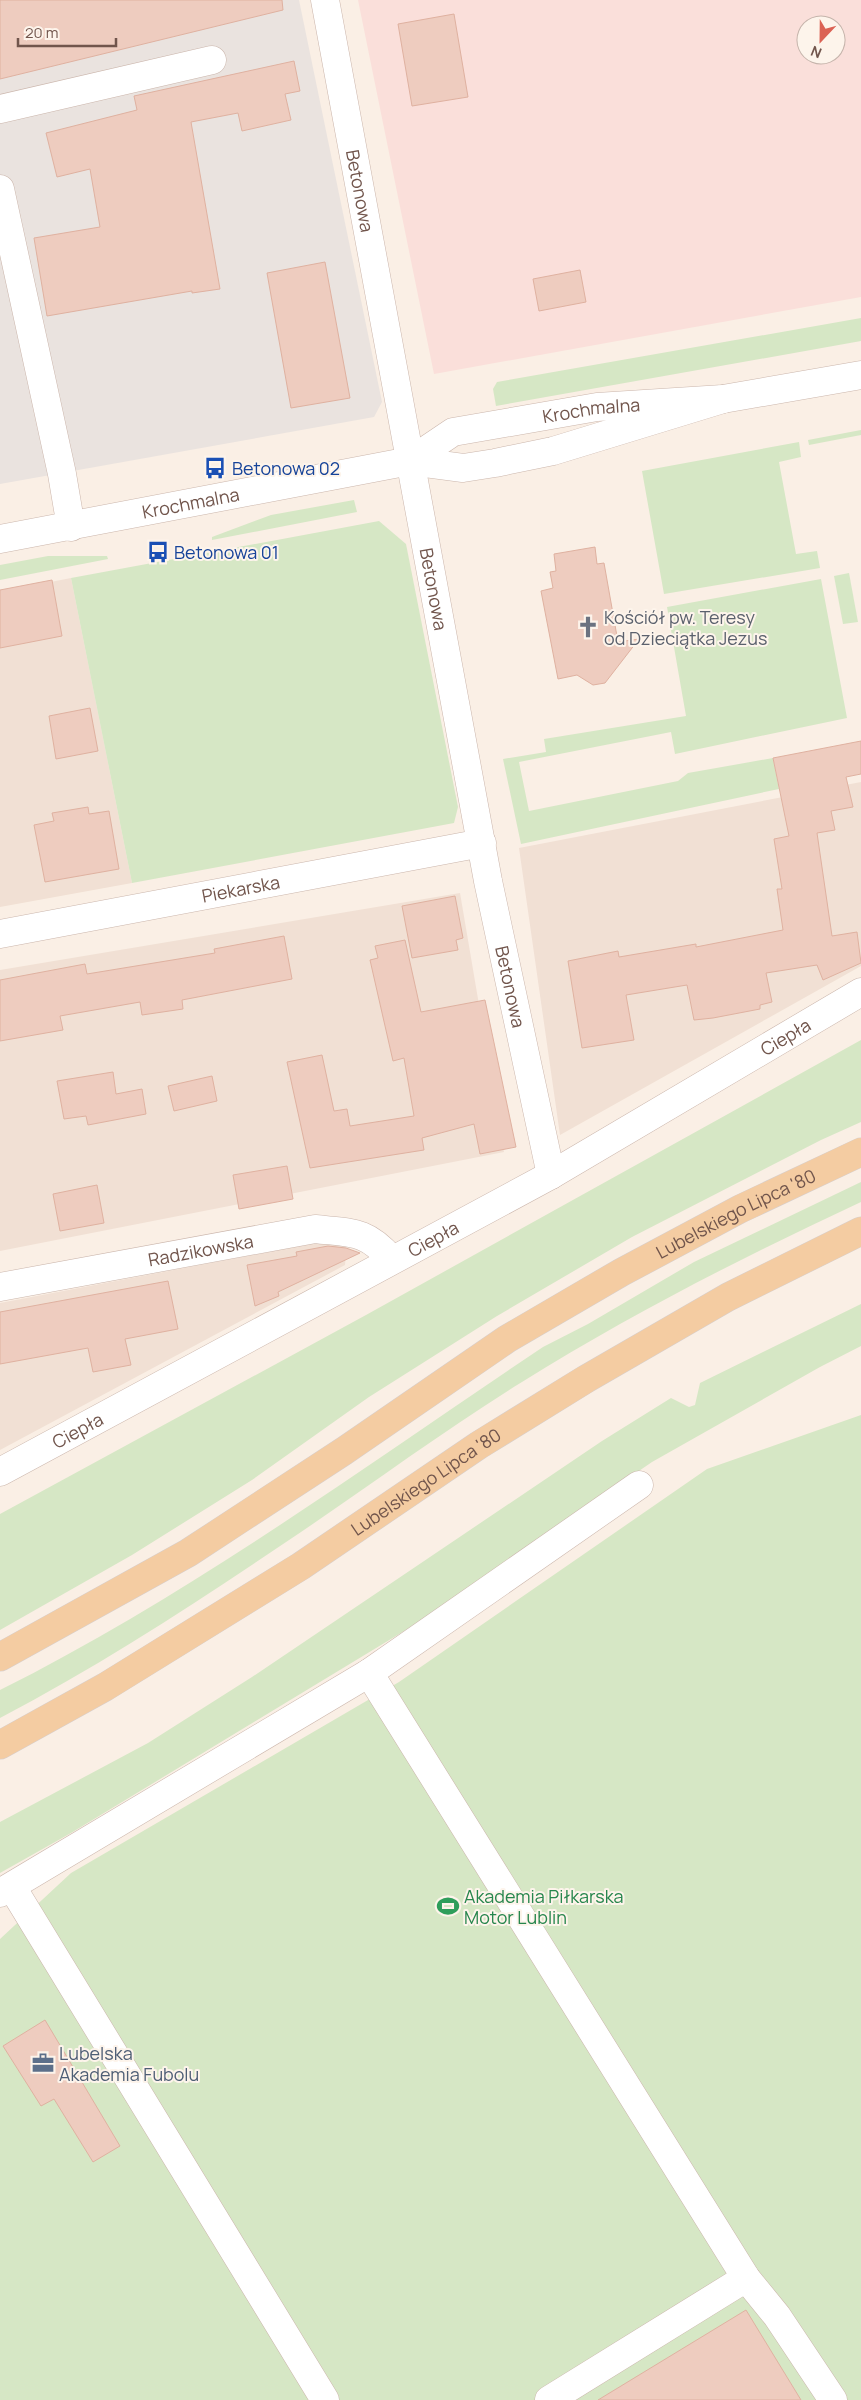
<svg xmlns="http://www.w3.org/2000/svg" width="861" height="2400" font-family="Manrope,sans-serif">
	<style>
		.residential { fill: #f1e0d4 }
		.commercial { fill: #fadfda; fill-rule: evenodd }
		.industrial { fill: #eae3df }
		.green { fill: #d6e7c5 }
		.building { fill: #eeccbf; stroke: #dfb1a0 }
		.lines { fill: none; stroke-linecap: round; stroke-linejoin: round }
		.minor-casing { stroke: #cbb6ac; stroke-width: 29 }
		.major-casing { stroke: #d7cfcd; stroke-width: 29 }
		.minor { stroke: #fff; stroke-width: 28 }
		.major { stroke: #f4cca2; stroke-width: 28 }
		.labels { text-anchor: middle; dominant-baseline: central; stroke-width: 4; stroke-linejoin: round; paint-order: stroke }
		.street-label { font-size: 18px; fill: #71554c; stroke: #fdf4eb }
		.transit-label { font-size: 18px; fill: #164399; stroke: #fdf4eb; text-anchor: start }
		.worship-label { font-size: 18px; fill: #5b616d; stroke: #fdf4eb; text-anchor: start }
		.leisure-label { font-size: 18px; fill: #27864d; stroke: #fdf4eb; text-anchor: start }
		.service-label { font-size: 18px; fill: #4e5e75; stroke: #fdf4eb; text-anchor: start }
	</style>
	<rect width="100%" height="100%" fill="#faefe5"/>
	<!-- residential -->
	<g class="residential">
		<path d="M 71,578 L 132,883 L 0,907 L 0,592 Z"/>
		<path d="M 861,782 L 861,966 L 560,1135 L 519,848 Z"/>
		<path d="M 460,893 L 504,1152 L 0,1251 L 0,970 Z"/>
		<path d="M 347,1237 L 345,1265 L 0,1450 L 0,1303 Z"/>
	</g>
	<!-- commercial -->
	<path class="commercial" d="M 358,0 L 861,0 L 861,297 L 434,374 ZM 806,25 L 836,25 L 836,55 L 806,55 Z"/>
	<!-- industrial -->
	<path class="industrial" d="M 0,0 L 299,0 L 382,402 L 374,417 L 0,484 Z"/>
	<!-- green -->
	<g class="green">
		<path d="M 861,318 L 861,341 L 496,406 L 493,389 L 497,382 Z"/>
		<path d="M 861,430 L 861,435 L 809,445 L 808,440 Z"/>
		<path d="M 799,442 L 801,457 L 779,462 L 796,554 L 817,551 L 820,568 L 664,594 L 642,471 Z"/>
		<path d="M 354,500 L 357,512 L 212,540 L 212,537 L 271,515 Z"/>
		<path d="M 379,521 L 406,544 L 458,807 L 454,823 L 132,883 L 71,578 Z"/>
		<path d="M 48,556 L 107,556 L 108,559 L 0,580 L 0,565 Z"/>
		<path d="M 849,573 L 858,622 L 843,624 L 834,576 Z"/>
		<path d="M 821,579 L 847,718 L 675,754 L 671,732 L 519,762 L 529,811 L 678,781 L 688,773 L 773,758 L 779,789 L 521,844 L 503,759 L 546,752 L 544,739 L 686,716 L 667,607 Z"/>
		<path d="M 861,1040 L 861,1122 L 821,1140 L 632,1237 L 497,1316 L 369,1397 L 252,1480 L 132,1555 L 0,1630 L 0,1514 L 366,1315 Z"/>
		<path d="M 861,1182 L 861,1202 C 745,1256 631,1314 522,1382 C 446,1429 375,1482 301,1532 C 203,1598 105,1663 0,1718 L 0,1690 C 192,1594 365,1466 543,1347 L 588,1324 L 694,1262 Z"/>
		<path d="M 861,1304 L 861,1346 L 820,1367 L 652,1462 L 419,1622 L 71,1833 L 0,1873 L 0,1822 L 148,1743 L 252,1677 L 602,1441 L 671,1398 L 689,1407 L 695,1405 L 700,1383 Z"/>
		<path d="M 861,1415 L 861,2400 L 0,2400 L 0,1939 L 71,1873 L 399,1682 L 707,1469 Z"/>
	</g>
	<!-- building -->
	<g class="building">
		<path d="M 0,0 L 282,0 L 283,10 L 0,79 Z"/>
		<path d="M 454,14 L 468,97 L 412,106 L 398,24 Z"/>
		<path d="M 294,61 L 300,91 L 285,94 L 291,120 L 242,131 L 238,113 L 191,122 L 220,289 L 192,293 L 192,291 L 47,316 L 34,238 L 100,227 L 90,169 L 57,177 L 46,133 L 137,110 L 134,96 Z"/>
		<path d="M 325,262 L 350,398 L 291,408 L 267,273 Z"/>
		<path d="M 580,270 L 586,302 L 539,311 L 533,279 Z"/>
		<path d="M 595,547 L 597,564 L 604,563 L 618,642 L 639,639 L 605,683 L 593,685 L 577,675 L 558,679 L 541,591 L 553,588 L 550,572 L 556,571 L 554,554 Z"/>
		<path d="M 52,580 L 62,636 L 0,648 L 0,590 Z"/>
		<path d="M 90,708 L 98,751 L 56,759 L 49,716 Z"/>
		<path d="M 861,741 L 861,774 L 846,777 L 853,807 L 831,811 L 835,830 L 817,833 L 832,936 L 857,932 L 861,963 L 823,980 L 817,965 L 766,973 L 772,1002 L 760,1005 L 760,1009 L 713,1018 L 694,1020 L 687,985 L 626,995 L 634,1040 L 582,1048 L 568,961 L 618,951 L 619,957 L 696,944 L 696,947 L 783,930 L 777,889 L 782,889 L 774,839 L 789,836 L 773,758 Z"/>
		<path d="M 88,807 L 89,814 L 109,811 L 119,869 L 45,882 L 34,825 L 54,821 L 52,813 Z"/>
		<path d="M 455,896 L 463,938 L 456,940 L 458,950 L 412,958 L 402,906 Z"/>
		<path d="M 284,936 L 292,979 L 182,1000 L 183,1009 L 142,1015 L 140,1002 L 60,1016 L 63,1030 L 0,1041 L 0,980 L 85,964 L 87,974 L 215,953 L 214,949 Z"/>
		<path d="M 405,940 L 421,1012 L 485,1000 L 516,1147 L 480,1154 L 474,1124 L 422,1138 L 424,1150 L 310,1168 L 287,1062 L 322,1055 L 334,1111 L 347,1109 L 350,1126 L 414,1116 L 404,1058 L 393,1061 L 370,960 L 378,958 L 375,946 Z"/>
		<path d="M 113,1072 L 116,1094 L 142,1089 L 146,1114 L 88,1125 L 86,1116 L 64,1119 L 57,1081 Z"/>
		<path d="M 212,1076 L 217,1101 L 174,1111 L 168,1086 Z"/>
		<path d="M 287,1166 L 293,1199 L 239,1209 L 233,1175 Z"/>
		<path d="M 97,1185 L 104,1223 L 60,1231 L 53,1194 Z"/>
		<path d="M 328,1246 L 346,1248 L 360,1253 L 278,1292 L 279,1296 L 255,1306 L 247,1265 L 297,1256 L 296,1252 Z"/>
		<path d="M 168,1281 L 178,1329 L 125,1339 L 131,1365 L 93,1372 L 88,1348 L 0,1364 L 0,1312 Z"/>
		<path d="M 45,2020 L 120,2146 L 93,2162 L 54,2099 L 41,2106 L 3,2046 Z"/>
		<path d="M 746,2310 L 801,2400 L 598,2400 Z"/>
	</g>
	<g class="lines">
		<!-- minor casing -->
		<g class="minor-casing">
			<g id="minor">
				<path id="s1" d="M 325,0 L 488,881 L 551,1175"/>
				<path d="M 0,109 L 212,60"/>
				<path d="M 0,189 L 62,474 L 71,527"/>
				<path id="s2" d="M 410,461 L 453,432 L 597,407 L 723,399 L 861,375"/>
				<path id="s3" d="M 0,539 L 410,461 L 463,468 L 495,463 L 553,451 L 723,399"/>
				<path id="s4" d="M 0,934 L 482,843"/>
				<path id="s5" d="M 0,1287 L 315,1229 C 352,1233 366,1230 391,1259"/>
				<path id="s6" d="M 0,1472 L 551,1175 L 861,992"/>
				<path d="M 369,1673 L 746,2278 L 777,2316 L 833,2400"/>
				<path d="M 12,1887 L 325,2400"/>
				<path d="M 0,1893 L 369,1673 L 639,1485"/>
				<path d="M 549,2400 L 746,2278"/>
			</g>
		</g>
		<!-- major casing -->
		<g class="major-casing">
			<g id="major">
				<path id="s7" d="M 0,1657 L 188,1553 L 344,1451 L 507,1339 L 622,1272 L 740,1209 L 861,1152"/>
				<path id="s8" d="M 0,1745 L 105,1687 L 301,1566 L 479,1445 L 586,1379 L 728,1297 L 861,1231"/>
			</g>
		</g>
		<!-- minor -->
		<use href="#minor" class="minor"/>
		<!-- major -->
		<use href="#major" class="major"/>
	</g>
	<!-- icons -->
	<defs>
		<g id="bus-bare" transform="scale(1.725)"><path d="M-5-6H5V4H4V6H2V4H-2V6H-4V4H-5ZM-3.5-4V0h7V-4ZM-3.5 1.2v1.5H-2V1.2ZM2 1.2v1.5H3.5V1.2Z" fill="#1a4fb4" stroke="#fdf4eb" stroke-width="2.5" paint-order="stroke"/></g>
		<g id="church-bare" transform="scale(1.725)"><path d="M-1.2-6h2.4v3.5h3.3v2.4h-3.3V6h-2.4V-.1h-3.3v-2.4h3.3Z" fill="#6b7280" stroke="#fdf4eb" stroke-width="2.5" paint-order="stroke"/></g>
		<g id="stadium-bare" transform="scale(1.725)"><path d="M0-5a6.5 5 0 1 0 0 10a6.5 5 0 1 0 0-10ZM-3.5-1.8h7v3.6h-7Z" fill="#2e9e5b" stroke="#fdf4eb" stroke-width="2.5" paint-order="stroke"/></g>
		<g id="office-bare" transform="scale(1.725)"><path d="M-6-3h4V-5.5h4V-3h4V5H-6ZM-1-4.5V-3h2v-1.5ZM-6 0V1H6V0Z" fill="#5c6f8a" stroke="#fdf4eb" stroke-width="2.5" paint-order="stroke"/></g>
	</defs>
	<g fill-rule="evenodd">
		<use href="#bus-bare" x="215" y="468"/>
		<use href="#bus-bare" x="158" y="552"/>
		<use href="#church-bare" x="588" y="627"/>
		<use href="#stadium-bare" x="448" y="1906"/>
		<use href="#office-bare" x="43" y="2063"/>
	</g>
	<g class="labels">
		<!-- street labels -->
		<g class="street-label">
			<text stroke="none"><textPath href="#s1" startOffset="194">Betonowa</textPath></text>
			<text stroke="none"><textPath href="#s2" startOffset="192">Krochmalna</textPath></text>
			<text stroke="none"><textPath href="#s3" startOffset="194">Krochmalna</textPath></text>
			<text stroke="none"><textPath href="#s1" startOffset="599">Betonowa</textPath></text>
			<text stroke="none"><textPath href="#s4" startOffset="245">Piekarska</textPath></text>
			<text stroke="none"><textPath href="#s1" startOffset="1004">Betonowa</textPath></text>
			<text stroke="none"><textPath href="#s6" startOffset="898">Ciepła</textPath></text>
			<text stroke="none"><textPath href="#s7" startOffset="860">Lubelskiego Lipca '80</textPath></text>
			<text stroke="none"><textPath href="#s6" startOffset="492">Ciepła</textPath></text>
			<text stroke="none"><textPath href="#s5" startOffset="204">Radzikowska</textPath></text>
			<text stroke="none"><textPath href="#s6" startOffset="88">Ciepła</textPath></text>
			<text stroke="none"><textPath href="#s8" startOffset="501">Lubelskiego Lipca '80</textPath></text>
		</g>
		<!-- transit labels -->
		<g class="transit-label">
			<text x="232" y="468">Betonowa 02</text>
			<text x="174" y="552">Betonowa 01</text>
		</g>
		<!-- worship labels -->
		<g class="worship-label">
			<text x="604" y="617">Kościół pw. Teresy<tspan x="604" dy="21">od Dzieciątka Jezus</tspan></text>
		</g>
		<!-- leisure labels -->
		<g class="leisure-label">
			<text x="464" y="1896">Akademia Piłkarska<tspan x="464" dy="21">Motor Lublin</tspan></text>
		</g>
		<!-- service labels -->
		<g class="service-label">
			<text x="59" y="2053">Lubelska<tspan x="59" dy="21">Akademia Fubolu</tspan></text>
		</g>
	</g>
	<!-- north arrow -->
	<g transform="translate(821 40) rotate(202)"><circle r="24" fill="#fdf4eb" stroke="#c5b4ab"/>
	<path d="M0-4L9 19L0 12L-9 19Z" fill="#db6254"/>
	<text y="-8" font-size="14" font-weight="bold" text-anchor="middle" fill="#71554c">N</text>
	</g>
	<!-- scale -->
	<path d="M18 38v8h98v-8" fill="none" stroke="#71554c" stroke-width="2.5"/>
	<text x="25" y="38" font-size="15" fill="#71554c" stroke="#fdf4eb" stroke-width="4" paint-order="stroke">20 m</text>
</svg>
